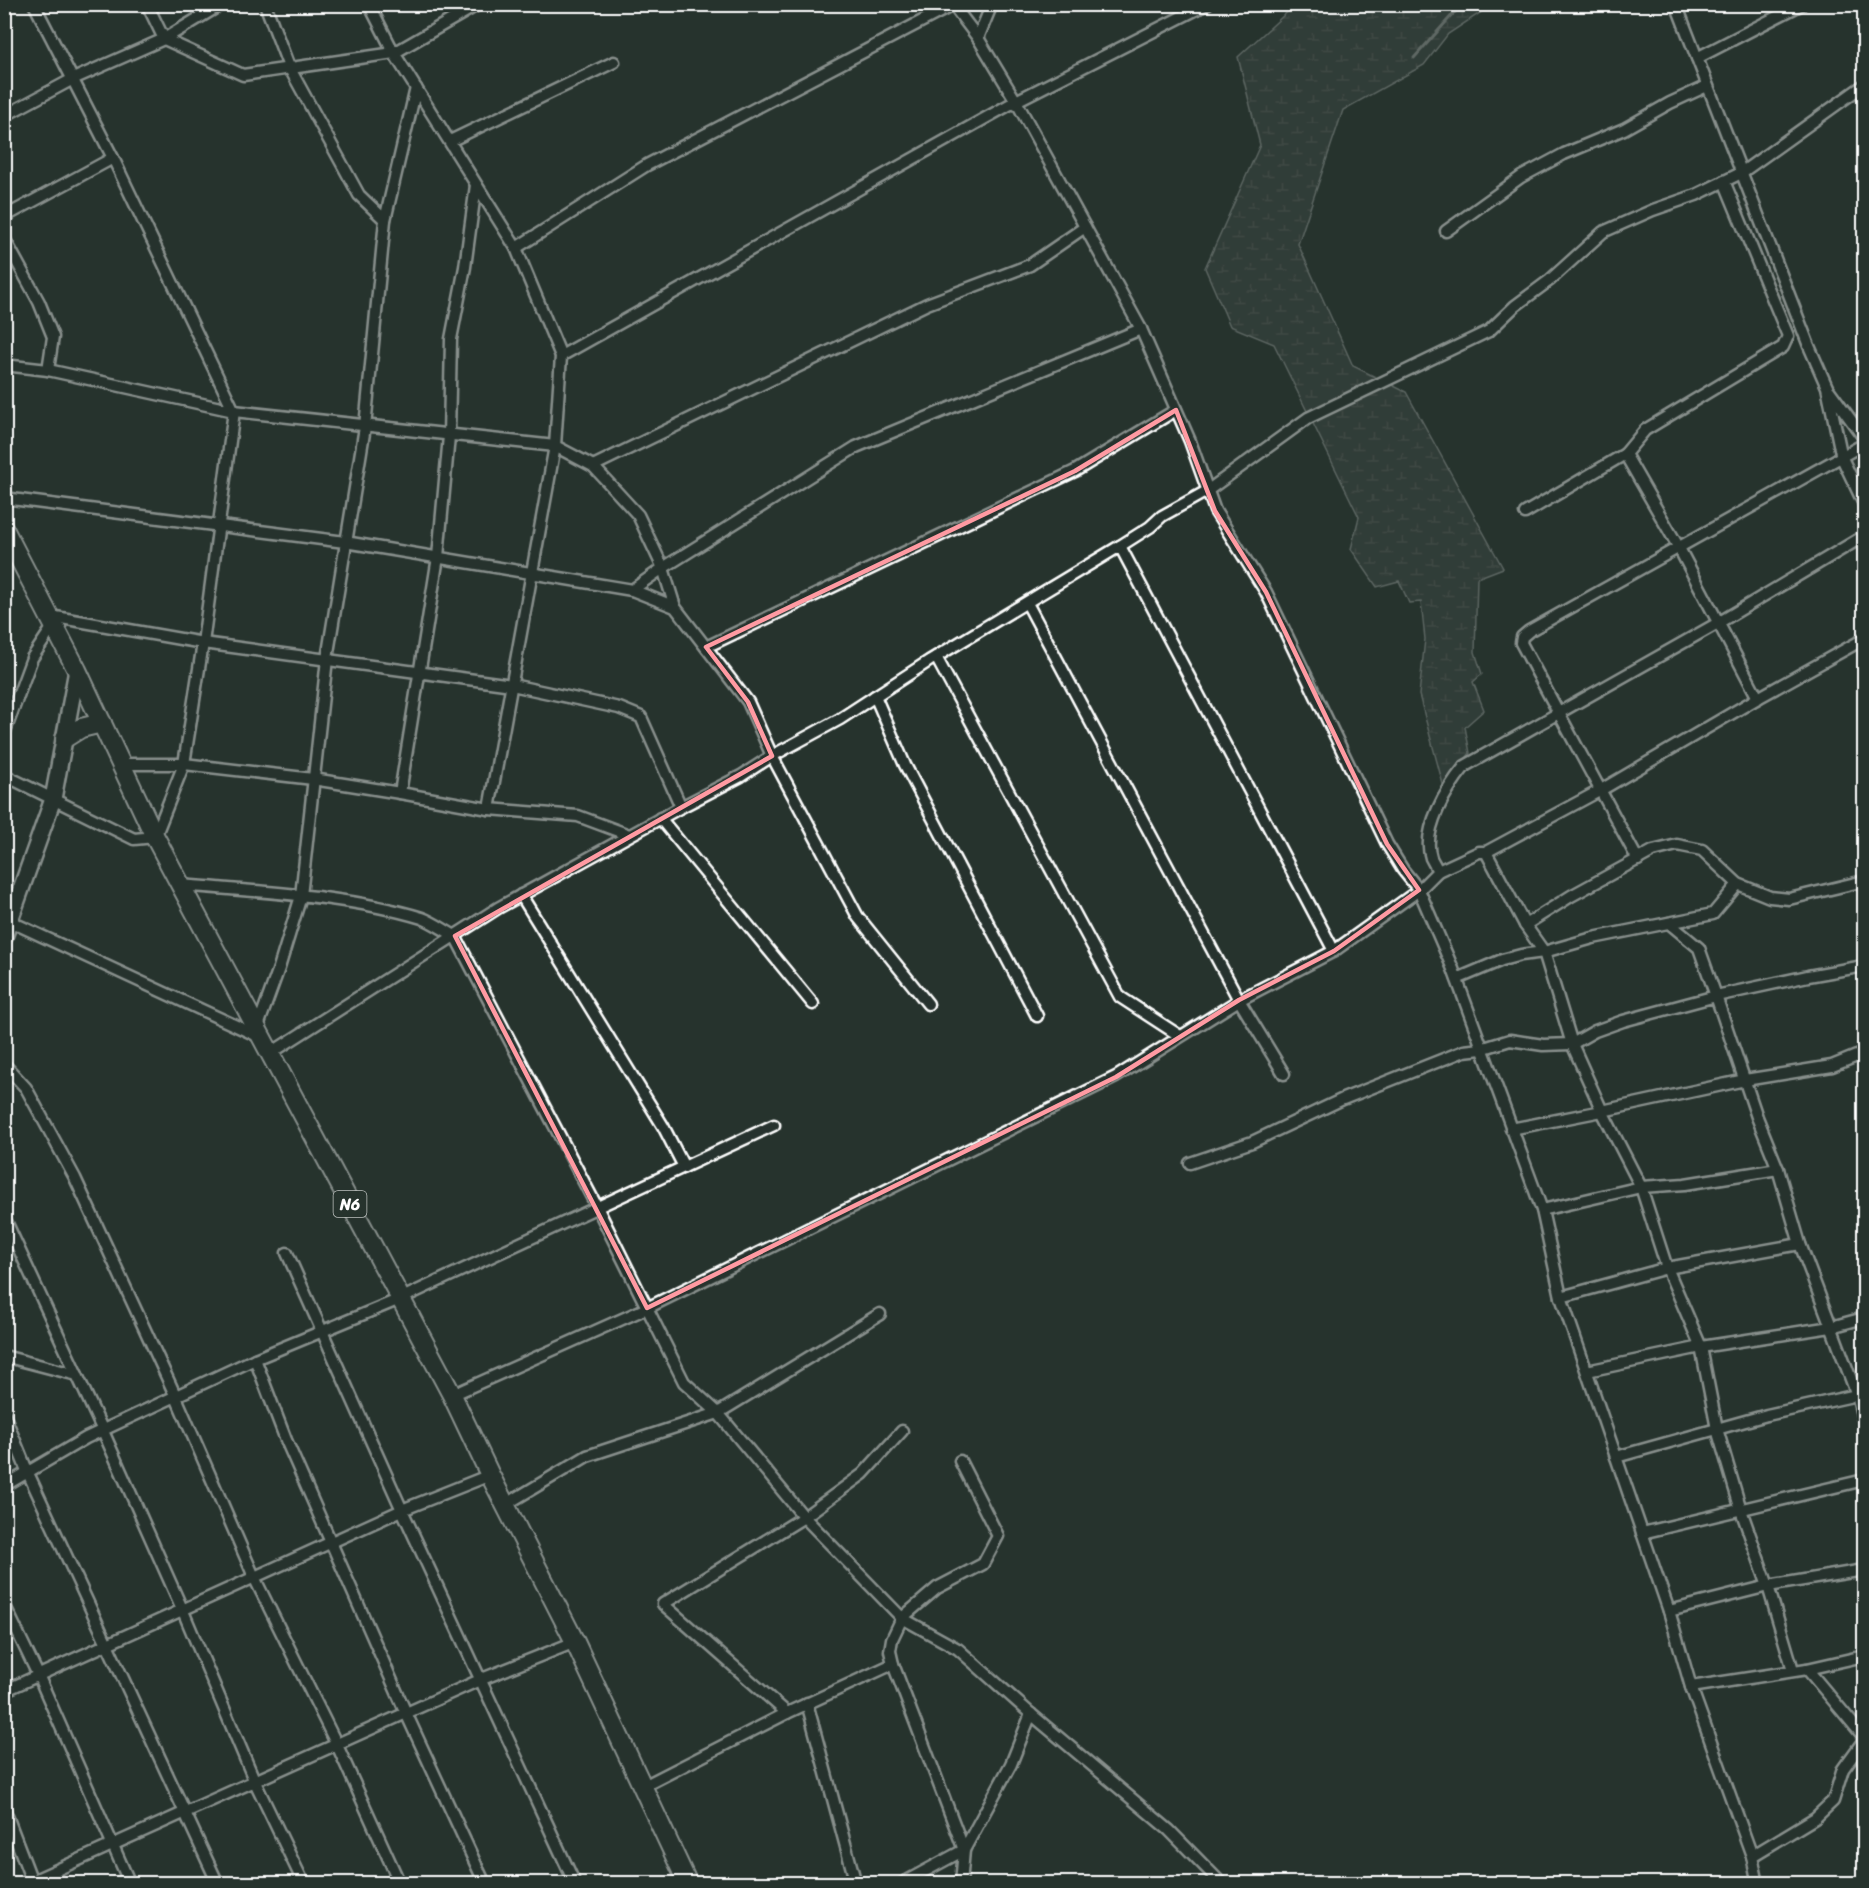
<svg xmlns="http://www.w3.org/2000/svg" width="1869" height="1888" font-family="Sriracha,sans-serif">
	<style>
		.wetland { fill: url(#wetland-marsh); stroke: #9ea4a2; stroke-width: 1.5 }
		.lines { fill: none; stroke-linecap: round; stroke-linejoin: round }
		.stream { stroke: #a4a9a7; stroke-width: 3 }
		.minor-casing { stroke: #fff; stroke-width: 15 }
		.secondary-casing { stroke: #fff; stroke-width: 20 }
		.trunk-casing { stroke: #fff; stroke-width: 22 }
		.minor { stroke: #26332d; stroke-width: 10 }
		.secondary { stroke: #26332d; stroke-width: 15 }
		.trunk { stroke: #26332d; stroke-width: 18 }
		.marked { fill: none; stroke: #ff9aa2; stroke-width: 4.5; stroke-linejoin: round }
		.labels { text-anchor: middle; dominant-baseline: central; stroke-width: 4.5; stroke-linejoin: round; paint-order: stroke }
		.shield { fill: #26332d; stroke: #bec2c0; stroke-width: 1.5 }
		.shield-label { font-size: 16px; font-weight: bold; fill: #fff }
	</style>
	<defs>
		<pattern id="wetland-marsh" width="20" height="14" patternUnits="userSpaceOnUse" patternTransform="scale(1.5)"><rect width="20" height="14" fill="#3e4944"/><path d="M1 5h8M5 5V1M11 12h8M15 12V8" fill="none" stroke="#5b6460"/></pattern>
	</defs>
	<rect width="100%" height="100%" fill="#26332d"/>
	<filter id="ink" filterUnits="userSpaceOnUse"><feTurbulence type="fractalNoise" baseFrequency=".0167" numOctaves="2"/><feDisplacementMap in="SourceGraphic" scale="12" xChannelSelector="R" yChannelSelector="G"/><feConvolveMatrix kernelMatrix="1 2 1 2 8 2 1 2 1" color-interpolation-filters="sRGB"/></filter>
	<g filter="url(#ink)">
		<!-- wetland -->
		<path class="wetland" d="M 1295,5 L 1492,5 L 1448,34 L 1424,65 L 1343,110 L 1298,244 L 1353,366 L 1406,392 L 1503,568 L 1477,578 L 1475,652 L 1482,674 L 1473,682 L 1484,710 L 1465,727 L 1470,753 L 1444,788 L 1419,695 L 1425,639 L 1421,602 L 1409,603 L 1399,581 L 1377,587 L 1351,549 L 1359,517 L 1274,344 L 1230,326 L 1205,268 L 1260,145 L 1238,57 Z"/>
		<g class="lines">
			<!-- stream -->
			<path class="stream" d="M 1414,58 L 1462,4"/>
			<!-- minor casing -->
			<g class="minor-casing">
				<g id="minor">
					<path d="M 34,4 L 113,158"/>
					<path d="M 147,4 L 164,39 L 243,75 L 394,53 L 479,4"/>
					<path d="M 265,4 L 289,67 L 359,195 L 385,220"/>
					<path d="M 369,4 L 394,53 L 516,248 L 561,356 L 555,446 L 489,809"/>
					<path d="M 1676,4 L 1809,346 L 1827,387 L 1842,458 L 1864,504"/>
					<path d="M 978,38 L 992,4"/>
					<path d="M 1697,58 L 1802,4"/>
					<path d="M 4,116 L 73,79 L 164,39 L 222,4"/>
					<path d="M 450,141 L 614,62"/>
					<path d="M 4,217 L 113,158 L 234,411 L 203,643 L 184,764 L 155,837 L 134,839 L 4,775"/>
					<path d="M 1446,231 L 1521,177 L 1564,154 L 1624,129 L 1670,103 L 1707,86"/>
					<path d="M 4,238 L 39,302 L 53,337 L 48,370"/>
					<path d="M 516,248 L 647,165 L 953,5 L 978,38 L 1016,101 L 1141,329 L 1190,441 L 1215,511 L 1266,592 L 1387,844 L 1403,870 L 1419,890 L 1453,969 L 1542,1210 L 1561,1297 L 1669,1611 L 1691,1687 L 1752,1856 L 1758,1884"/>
					<path d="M 561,356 L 1016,101 L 1207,4"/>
					<path d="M 4,365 L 48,370 L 234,411 L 555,446 L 593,466 L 638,515 L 663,568 L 675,607"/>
					<path d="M 1829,390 L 1864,438"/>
					<path d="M 1625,454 L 1645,430 L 1783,347 L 1788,336 L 1724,181"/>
					<path d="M 593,466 L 927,304 L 1030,265 L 1085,227"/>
					<path d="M 4,498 L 345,542 L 632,590 L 675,607 L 748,702 L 772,756 L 858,917 L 928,1004"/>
					<path d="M 1525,513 L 1625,454 L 1679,548 L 1758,698"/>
					<path d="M 1120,546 L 1334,951"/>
					<path d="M 632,590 L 663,568 L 856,447 L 1141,329"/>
					<path d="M 1027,603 L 1239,1000 L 1284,1074"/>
					<path d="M 50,616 L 203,643 L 512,685 L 619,708 L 641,717 L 681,807"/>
					<path d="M 706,647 L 1075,471 L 1176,410"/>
					<path d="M 936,657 L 1120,997 L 1180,1036"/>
					<path d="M 875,696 L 905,765 L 1037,1016"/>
					<path d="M 4,734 L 32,658 L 54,625"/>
					<path d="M 121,764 L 184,764 L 313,779 L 400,793 L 438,557 L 449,436 L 451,339 L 465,267 L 476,185"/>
					<path d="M 400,793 L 489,809 L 578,816 L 629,835"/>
					<path d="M 660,818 L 813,1004"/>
					<path d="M 1486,852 L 1525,925 L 1544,952 L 1572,1044 L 1602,1111 L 1641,1187 L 1667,1268 L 1701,1347 L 1717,1429 L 1741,1510 L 1768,1586 L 1793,1670"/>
					<path d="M 1638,860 L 1521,643 L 1522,637 L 1529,631 L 1864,444"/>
					<path d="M 1438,871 C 1436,867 1433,862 1431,858 C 1421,829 1448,787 1465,766 L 1718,623 L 1864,536"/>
					<path d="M 181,885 C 261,892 345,895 422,918 C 433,922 444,930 455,936 L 597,1207 L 684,1382 L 718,1413 L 804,1517 L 902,1618 L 958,1649 L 1031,1714 L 1169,1830 L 1222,1884"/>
					<path d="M 521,895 L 663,1126 L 684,1167"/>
					<path d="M 5,919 L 260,1037"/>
					<path d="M 1669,923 L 1699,948 L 1716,996 L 1808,976 L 1864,966"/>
					<path d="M 1525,925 L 1571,896 L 1653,851 L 1677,845 L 1702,850 L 1738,884 L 1770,897 L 1789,899 L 1864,881"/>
					<path d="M 1457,979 L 1502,960 L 1521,955 L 1544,952 L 1593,938 L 1713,914 L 1738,884"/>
					<path d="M 257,1029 L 279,968 L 301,896 L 327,659 L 365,427 L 385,220 L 416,88"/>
					<path d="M 271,1053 L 498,908 L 681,807 L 741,776 L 772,756 L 840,719 L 929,661 L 1120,546 L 1150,527 L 1162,516 L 1207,491 L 1308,418 L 1489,331 L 1515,306 L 1550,280 L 1603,232 L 1653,210 L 1696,195 L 1741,173 L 1864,85"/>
					<path d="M 4,1064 L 26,1088 L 75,1178 L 176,1397 L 255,1579 L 337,1745 L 400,1884"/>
					<path d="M 1511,1129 L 1602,1111 L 1745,1080 L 1832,1066 L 1864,1053"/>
					<path d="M 1190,1163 L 1252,1142 L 1343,1099 L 1464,1051 L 1481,1049 L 1510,1040 L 1543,1045 L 1572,1044 L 1595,1031 L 1623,1021 L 1716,996 L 1757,1117 L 1778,1169 L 1800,1244 L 1857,1395 L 1864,1423"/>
					<path d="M 1542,1210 L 1641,1187 L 1685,1184 L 1778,1169"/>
					<path d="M 4,1217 L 103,1431 L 183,1611 L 255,1782 L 304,1884"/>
					<path d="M 287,1253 L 402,1510 L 575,1884"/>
					<path d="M 1561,1297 L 1667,1268 L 1800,1244"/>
					<path d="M 4,1356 L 77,1375"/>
					<path d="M 255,1359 L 286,1440 L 406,1713 L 485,1884"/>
					<path d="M 1587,1371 L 1701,1347 L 1831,1327 L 1864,1318"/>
					<path d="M 452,1395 L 647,1308 L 1116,1077 L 1239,1000 L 1334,951 L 1419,890 L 1438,871 L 1479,852 L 1486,852 L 1601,790 L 1758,698 L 1864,639"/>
					<path d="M 4,1414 L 28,1473 L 218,1884"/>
					<path d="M 1616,1457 L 1767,1415 L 1857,1395"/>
					<path d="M 960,1461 L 998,1536 L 983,1564 L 937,1588 L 902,1618 L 892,1639 L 890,1651 L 893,1664 L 964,1850 L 961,1884"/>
					<path d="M 4,1486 L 86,1438 L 255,1359 L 400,1299 L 774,1125"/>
					<path d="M 505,1505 L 587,1456 L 718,1413 L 880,1314"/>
					<path d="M 1642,1533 L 1864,1480"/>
					<path d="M 4,1604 L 39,1677 L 130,1884"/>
					<path d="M 1669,1611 L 1768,1586 L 1864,1570"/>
					<path d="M 1807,1669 L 1864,1737"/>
					<path d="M 1691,1687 L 1807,1669 L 1864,1656"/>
					<path d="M 4,1691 L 402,1510 L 490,1475"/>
					<path d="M 807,1703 L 856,1884"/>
					<path d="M 787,1713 L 663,1604 L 804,1517 L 863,1474 L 902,1431"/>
					<path d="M 644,1786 L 787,1713 L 893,1664"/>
					<path d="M 4,1808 L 33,1884"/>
					<path d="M 1752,1856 L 1815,1818 L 1833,1801 L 1843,1769 L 1864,1740"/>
					<path d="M 32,1881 L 482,1679 L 575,1642"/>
					<path d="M 901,1884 L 964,1850 L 1011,1764 L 1031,1714"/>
				</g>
			</g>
			<!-- secondary casing -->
			<g class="secondary-casing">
				<path id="secondary" d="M 4,937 L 53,799 L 77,670"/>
			</g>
			<!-- trunk casing -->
			<g class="trunk-casing">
				<g id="trunk">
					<path d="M 4,529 L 77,670 L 155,837 L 452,1395 L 490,1475 L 575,1642 L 688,1884"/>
					<path d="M 65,738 L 81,728 L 102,723"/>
				</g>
			</g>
			<!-- minor -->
			<use href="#minor" class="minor"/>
			<!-- secondary -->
			<use href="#secondary" class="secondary"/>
			<!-- trunk -->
			<use href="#trunk" class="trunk"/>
		</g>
	</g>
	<!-- marked area -->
	<path d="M0 0H1869V1888H0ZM 1176,410 L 1215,511 L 1266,592 L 1387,844 L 1419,890 L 1334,951 L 1239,1000 L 1116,1077 L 647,1308 L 455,936 L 772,756 L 748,702 L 706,647 L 1075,471 Z" fill="#26332d" fill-opacity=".55" fill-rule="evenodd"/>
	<path class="marked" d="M 1176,410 L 1215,511 L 1266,592 L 1387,844 L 1419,890 L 1334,951 L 1239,1000 L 1116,1077 L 647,1308 L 455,936 L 772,756 L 748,702 L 706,647 L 1075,471 Z"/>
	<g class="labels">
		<!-- shield labels -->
		<rect class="shield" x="333.5" y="1191" width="33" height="26" rx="4.5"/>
		<g class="shield-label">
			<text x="350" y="1204">N6</text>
		</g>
	</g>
	<!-- margin -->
	<rect width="1869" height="1888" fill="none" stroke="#26332d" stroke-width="24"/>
	<rect x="12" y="12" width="1845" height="1864" fill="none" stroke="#fff" stroke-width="2" filter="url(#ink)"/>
</svg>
